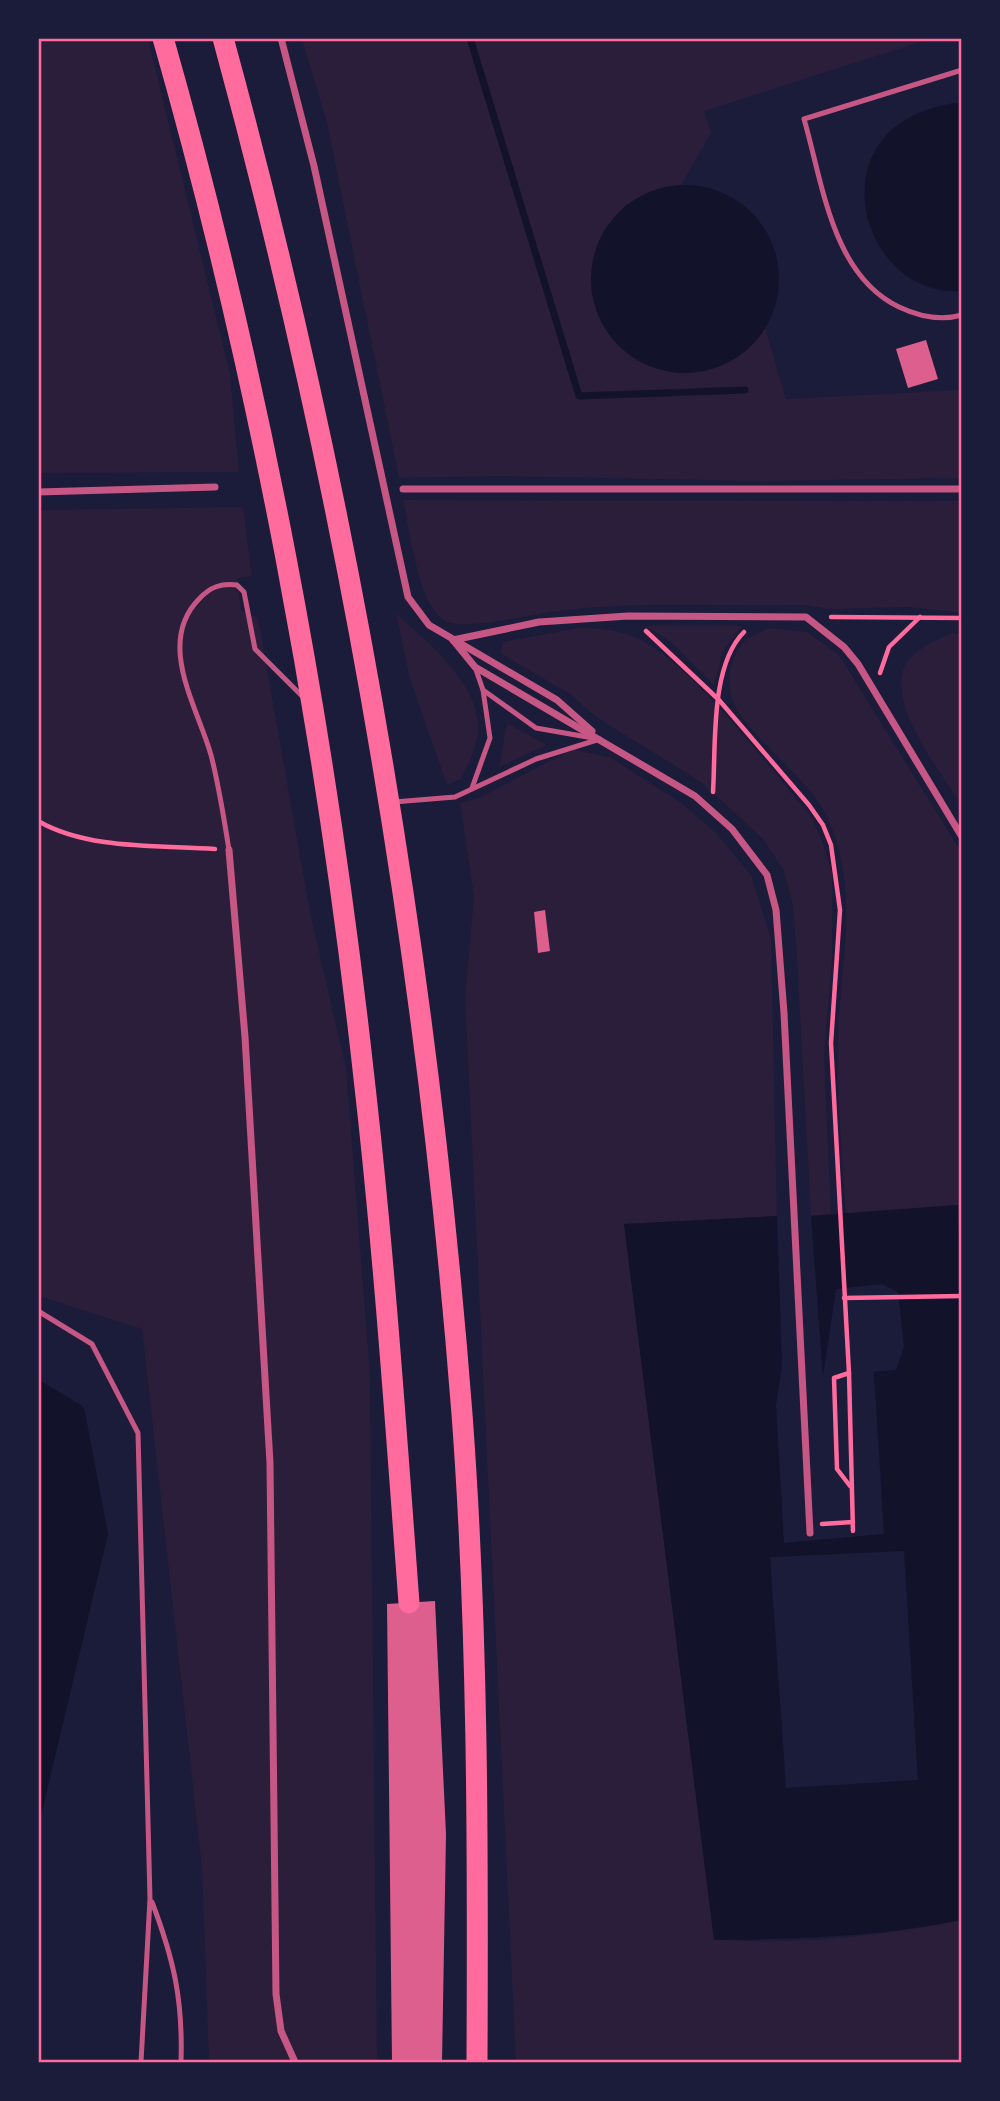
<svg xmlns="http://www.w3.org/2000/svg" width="1000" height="2101" font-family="'Varela Round',sans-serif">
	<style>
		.green { fill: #2a1e3b }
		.water { fill: #12122b; fill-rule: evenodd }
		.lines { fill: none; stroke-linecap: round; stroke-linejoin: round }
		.stream { stroke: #12122b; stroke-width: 7 }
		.building { fill: #dd5f8e }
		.path { stroke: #ff6b9d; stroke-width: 4.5 }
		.service { stroke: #c65784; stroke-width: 5 }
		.minor { stroke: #c65784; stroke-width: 7 }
		.motorway { stroke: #ff6b9d; stroke-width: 21 }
		.neatline { fill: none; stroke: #ff6b9d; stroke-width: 2.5 }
	</style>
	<rect width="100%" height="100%" fill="#1b1b3a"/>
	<!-- green -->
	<g class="green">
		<path d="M 38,39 L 148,39 L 230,374 L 239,472 L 39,473 Z"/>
		<path d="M 302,39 L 930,39 L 704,111 L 711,133 L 681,185 L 651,191 L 625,206 L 604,230 L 591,292 L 601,322 L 620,348 L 646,365 L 677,373 L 761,335 L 765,328 L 786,399 L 961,390 L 961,478 L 759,481 L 500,476 L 399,478 L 327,123 Z"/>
		<path d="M 403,500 L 961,501 L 961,613 L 908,607 L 827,609 L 806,605 C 722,607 635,600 551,612 C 526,615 462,633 442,619 C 417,600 410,530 403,500 Z"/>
		<path d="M 243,507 L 252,576 L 237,578 L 241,610 L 258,618 L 310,912 L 346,1068 L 370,1374 L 377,2062 L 209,2062 L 202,1868 L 142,1329 L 39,1296 L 38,510 Z"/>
		<path d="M 396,613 C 428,644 491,691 476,743 C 473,756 466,768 461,779 L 447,785 L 410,679 Z"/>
		<path d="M 646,626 L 742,626 L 723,651 L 714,685 L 671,642 Z"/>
		<path d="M 579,628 C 597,628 614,629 632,636 C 687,656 769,768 810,815 L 823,843 L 832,873 L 832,959 L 824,1056 L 831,1214 L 811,1216 L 796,942 L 792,901 L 783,869 L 762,838 L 701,782 L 596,717 L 570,694 L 501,654 L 503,642 Z"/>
		<path d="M 769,628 L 807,632 L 839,655 L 961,852 L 961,1288 L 958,1288 L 958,1205 L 846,1213 C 842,1153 836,1093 838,1033 C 841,964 858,895 832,828 C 814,782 767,753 739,713 C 725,693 726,657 746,640 C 752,635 762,632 769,628 Z"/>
		<path d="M 953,633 L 961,634 L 961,805 C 941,771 878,696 910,658 C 921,646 938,639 953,633 Z"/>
		<path d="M 507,723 L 547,745 L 499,767 Z"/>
		<path d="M 573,749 L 611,758 L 680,802 L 717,834 L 751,875 L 771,939 L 777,1216 L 624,1224 L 714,1939 C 796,1946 881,1936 961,1920 L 961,2062 L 516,2062 L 465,998 L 474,896 L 460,803 L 481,797 Z"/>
	</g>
	<!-- water -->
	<g class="water">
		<path d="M 954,103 L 962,104 L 962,291 C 875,298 828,175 899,124 C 916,112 934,107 954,103 Z"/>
		<circle cx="685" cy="279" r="94"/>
		<path d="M 958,1205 L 962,1346 L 961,1920 C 879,1937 798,1939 714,1940 L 624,1224 L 777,1216 L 782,1366 L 776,1405 L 784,1543 L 884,1534 L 874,1372 L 896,1370 L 904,1347 L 898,1292 L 882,1284 L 836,1289 L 823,1376 L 811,1216 ZM 904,1551 L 918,1780 L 786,1788 L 770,1557 Z"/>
		<path d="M 39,1380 L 84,1407 L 108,1534 L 39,1824 Z"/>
	</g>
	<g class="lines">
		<!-- stream -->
		<path class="stream" d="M 470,38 L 579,396 L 745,390"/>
	</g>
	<!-- building -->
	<g class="building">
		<path d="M 926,340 L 938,379 L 908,388 L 896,349 Z"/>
		<path d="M 545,910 L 550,951 L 538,953 L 534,912 Z"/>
		<path d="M 435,1601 L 446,1834 L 442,2062 L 392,2062 L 387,1604 Z"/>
	</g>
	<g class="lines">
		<!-- path -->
		<g class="path">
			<path d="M 831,617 L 962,618"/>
			<path d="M 646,631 L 719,700 L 809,805 L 823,825 L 831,845 L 840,910 L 831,1043 L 849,1373 L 853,1531"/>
			<path d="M 880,673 L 889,647 L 920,617"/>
			<path d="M 713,792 C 716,745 710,666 744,632"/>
			<path d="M 38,821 C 88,850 159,845 215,849"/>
			<path d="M 844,1298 L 962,1296"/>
			<path d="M 849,1373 L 834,1378 L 837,1469 L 850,1486"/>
			<path d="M 822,1524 L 853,1522"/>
		</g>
		<!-- service -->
		<g class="service">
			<path d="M 962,70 L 804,119 C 823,184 832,275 899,307 C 918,316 941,321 962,315"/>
			<path d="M 475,667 L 483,690 L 536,728 L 593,738"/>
			<path d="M 472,788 L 490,738 L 483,690"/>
			<path d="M 394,802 L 455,797 L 536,759 L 600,739"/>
			<path d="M 229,850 C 224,818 219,786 211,755 C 197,706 156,643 199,599 C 210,587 221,583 237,585 L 244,592 L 255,649 L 304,698"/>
			<path d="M 38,1311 L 92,1344 L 138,1433 L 150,1899 L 141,2062"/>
			<path d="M 152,1902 C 174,1960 183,2000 181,2062"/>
		</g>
		<!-- minor -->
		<g class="minor">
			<path d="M 281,38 L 314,166 L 408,597 L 429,625 L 557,700 L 592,731"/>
			<path d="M 403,489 L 962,489"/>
			<path d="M 38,492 L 215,487"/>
			<path d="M 453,640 L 475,667 L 695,796 L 732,829 L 767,875 L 776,910 L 784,1013 L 810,1533"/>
			<path d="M 453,640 L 539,622 L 628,616 L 806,617 L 844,647 L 858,664 L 962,837"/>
			<path d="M 229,850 L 245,1037 L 270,1463 L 276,1994 L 281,2031 L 295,2062"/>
		</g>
		<!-- motorway -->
		<g class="motorway">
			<path d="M 163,38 C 259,374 326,732 364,1078 C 384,1253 396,1428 409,1603"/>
			<path d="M 223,38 C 346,488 426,949 462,1414 C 478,1629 478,1845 477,2061"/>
		</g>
	</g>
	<!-- border -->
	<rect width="1000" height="2101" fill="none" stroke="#1b1b3a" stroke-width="80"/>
	<rect x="40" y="40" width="920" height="2021" class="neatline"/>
</svg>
